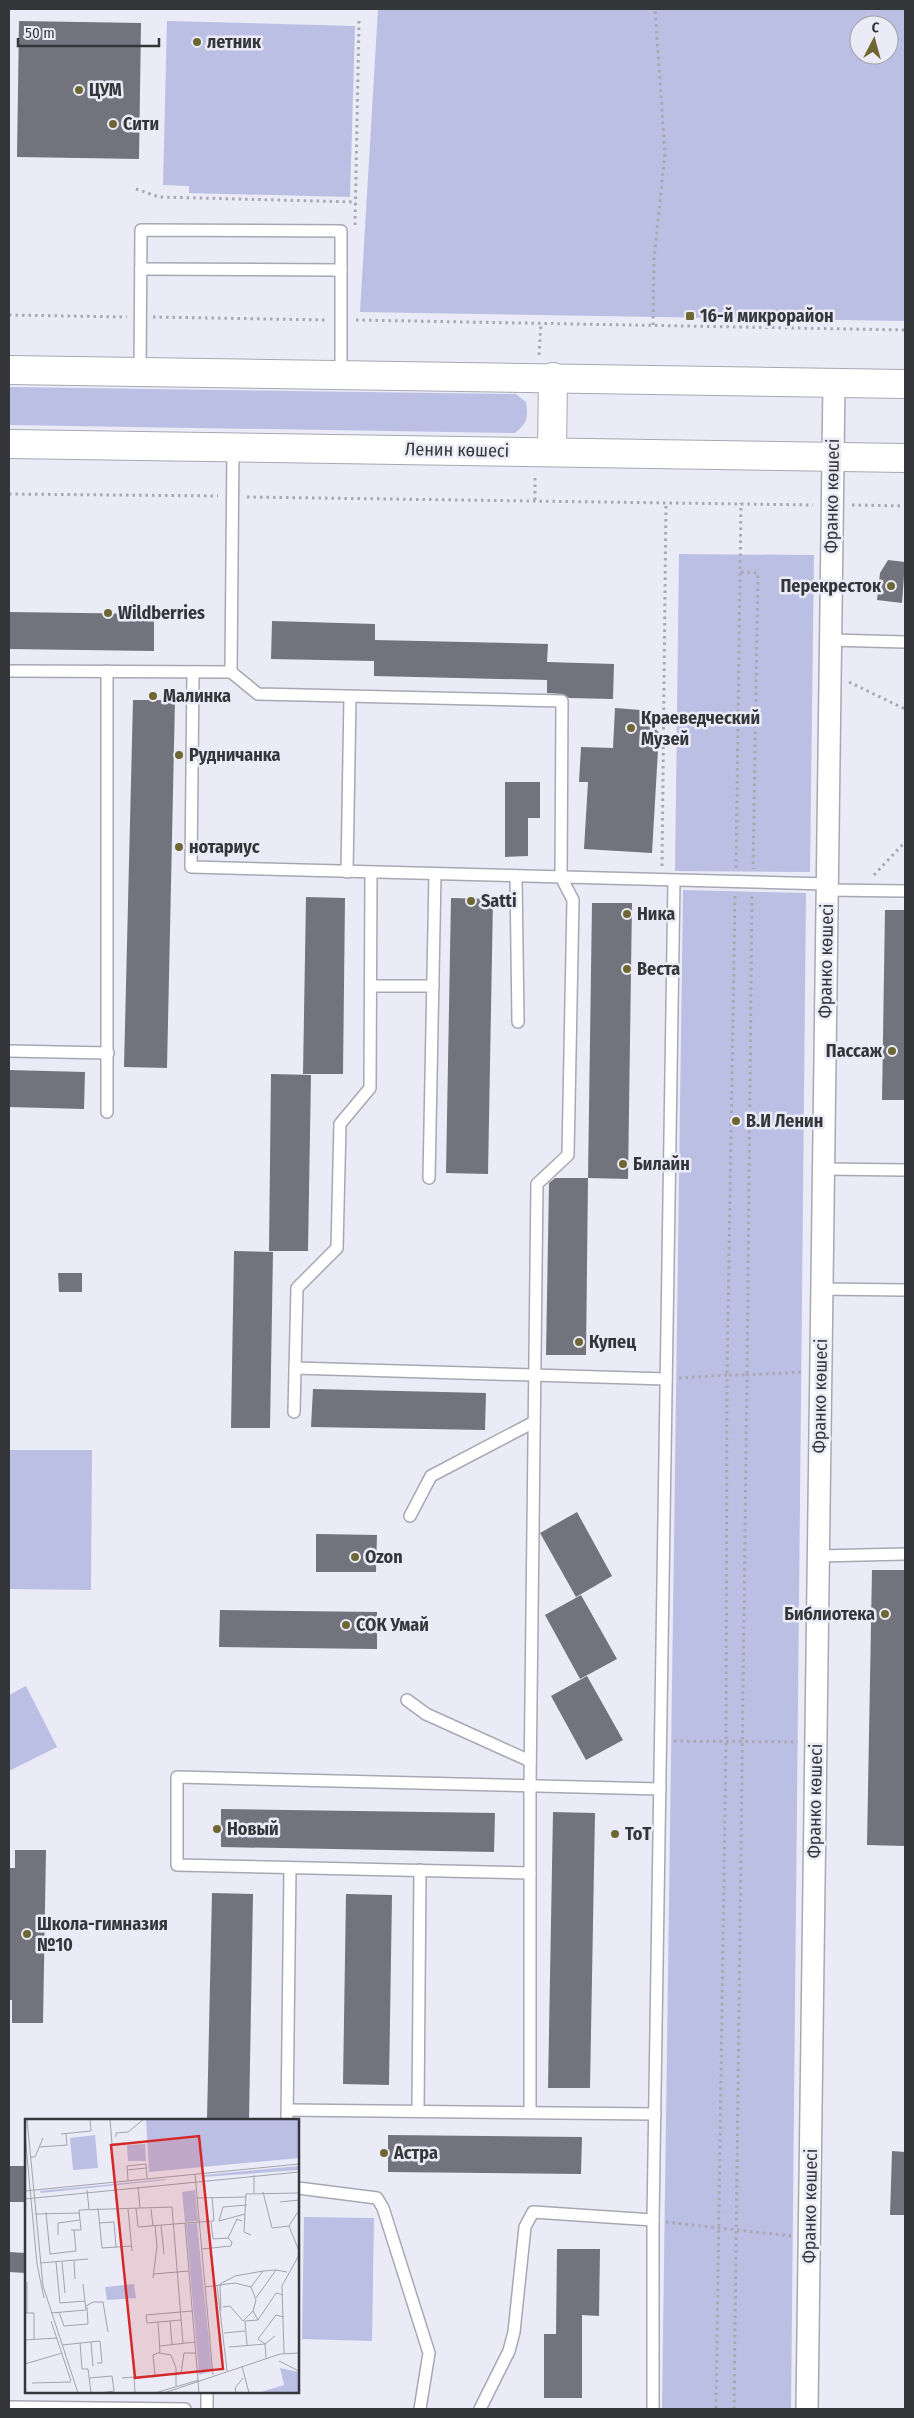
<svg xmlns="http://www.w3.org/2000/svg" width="914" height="2418" font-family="'Fira Sans Condensed',sans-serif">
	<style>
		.green { fill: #bcbfe4; fill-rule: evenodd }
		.building { fill: #72737d }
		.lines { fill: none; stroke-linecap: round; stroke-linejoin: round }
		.lane-casing { stroke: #a7a8b2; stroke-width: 14 }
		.street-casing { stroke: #a7a8b2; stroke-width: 24 }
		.secondary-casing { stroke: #a7a8b2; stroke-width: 30 }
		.path { stroke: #a7a8b0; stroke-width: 3; stroke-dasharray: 2.5 4; stroke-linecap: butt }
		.lane { stroke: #fff; stroke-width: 11 }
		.street { stroke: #fff; stroke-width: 21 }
		.secondary { stroke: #fff; stroke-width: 28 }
		.poi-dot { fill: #6e6734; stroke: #eaebf6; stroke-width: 2 }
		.labels { text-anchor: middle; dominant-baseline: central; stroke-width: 5; stroke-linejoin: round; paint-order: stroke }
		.poi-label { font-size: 18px; font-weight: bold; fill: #35363a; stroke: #eaebf6; text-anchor: start }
		.street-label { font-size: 18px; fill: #35363a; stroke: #eaebf6 }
		.inset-road { fill: none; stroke: #a2a3ab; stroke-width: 1 }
		.view { fill: #d62828; fill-opacity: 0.15; stroke: #d62828; stroke-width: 2.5 }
		.inset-edge { fill: none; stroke: #35363a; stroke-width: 2.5 }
	</style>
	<rect width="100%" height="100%" fill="#eaebf6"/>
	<!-- green -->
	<g class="green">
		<path d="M 378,9 L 905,9 L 905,321 L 360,312 ZM 859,25 L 889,25 L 889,55 L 859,55 Z"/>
		<path d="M 167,21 L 355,26 L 350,197 L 189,193 L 189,186 L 163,185 Z"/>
		<path d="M 9,387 L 516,394 L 526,402 C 528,417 528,423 515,433 L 9,425 Z"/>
		<path d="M 679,554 L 814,555 L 810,872 L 675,871 Z"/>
		<path d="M 683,890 L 806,893 L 791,2409 L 662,2409 Z"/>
		<path d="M 9,1450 L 92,1450 L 91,1590 L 9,1589 Z"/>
		<path d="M 26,1686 L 57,1747 L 9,1771 L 9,1695 Z"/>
		<path d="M 304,2217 L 374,2218 L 372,2341 L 302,2339 Z"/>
	</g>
	<!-- building -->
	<g class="building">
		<path d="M 19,21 L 141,23 L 139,159 L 17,157 Z"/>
		<path d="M 888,560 L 905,562 L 902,603 L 877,600 L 880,573 Z"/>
		<path d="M 9,612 L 154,614 L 154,651 L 9,649 Z"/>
		<path d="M 272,621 L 375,624 L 375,640 L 548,644 L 547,662 L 614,664 L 613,699 L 569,698 L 563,694 L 547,693 L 547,680 L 374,676 L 374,661 L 271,659 Z"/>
		<path d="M 133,700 L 175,700 L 167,1068 L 124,1067 Z"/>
		<path d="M 615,708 L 640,710 L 659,733 L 652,853 L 584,849 L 588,782 L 579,782 L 581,747 L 613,748 Z"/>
		<path d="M 505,782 L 540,782 L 540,818 L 528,818 L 528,856 L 505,857 Z"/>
		<path d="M 306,897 L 345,898 L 343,1074 L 303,1074 Z"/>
		<path d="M 451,898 L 493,899 L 488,1174 L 446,1173 Z"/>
		<path d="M 592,903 L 632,903 L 628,1179 L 588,1178 Z"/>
		<path d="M 885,910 L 905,910 L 905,1100 L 882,1100 Z"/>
		<path d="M 9,1070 L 85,1072 L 84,1109 L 9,1107 Z"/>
		<path d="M 271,1074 L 311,1075 L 308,1251 L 269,1251 Z"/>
		<path d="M 555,1178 L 588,1178 L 586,1355 L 546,1355 L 549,1183 Z"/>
		<path d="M 234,1251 L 273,1252 L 270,1428 L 231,1428 Z"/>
		<path d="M 58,1273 L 82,1273 L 82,1292 L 59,1292 Z"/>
		<path d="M 313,1389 L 486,1393 L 485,1430 L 311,1427 Z"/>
		<path d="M 577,1512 L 612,1576 L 576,1597 L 540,1533 Z"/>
		<path d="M 316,1534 L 377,1535 L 376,1572 L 316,1572 Z"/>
		<path d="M 872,1570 L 905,1570 L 905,1846 L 867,1845 Z"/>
		<path d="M 581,1595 L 617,1659 L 580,1679 L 545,1615 Z"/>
		<path d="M 220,1610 L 377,1612 L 377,1649 L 219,1647 Z"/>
		<path d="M 587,1676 L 623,1740 L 586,1760 L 551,1696 Z"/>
		<path d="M 221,1809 L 495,1813 L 494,1852 L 221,1847 Z"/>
		<path d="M 553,1812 L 595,1813 L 590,2088 L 548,2088 Z"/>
		<path d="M 15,1850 L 46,1850 L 43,2023 L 12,2023 L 12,2000 L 9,2000 L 9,1868 L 15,1868 Z"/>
		<path d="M 212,1893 L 253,1894 L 249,2120 L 207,2120 Z"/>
		<path d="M 346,1894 L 392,1895 L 389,2085 L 343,2084 Z"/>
		<path d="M 388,2135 L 582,2137 L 581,2174 L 388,2172 Z"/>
		<path d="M 892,2151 L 905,2152 L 905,2215 L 890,2215 Z"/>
		<rect x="9" y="2166" width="17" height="36"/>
		<path d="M 557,2249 L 600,2249 L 599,2316 L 582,2315 L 582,2398 L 544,2398 L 544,2334 L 556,2334 Z"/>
		<path d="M 9,2252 L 26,2253 L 26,2273 L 9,2272 Z"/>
	</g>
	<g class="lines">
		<!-- lane casing -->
		<g class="lane-casing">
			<g id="lane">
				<path d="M 141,269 L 341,270"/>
				<path d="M 140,373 L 141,230 L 341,231 L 341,374"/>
				<path d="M 830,640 L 905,642"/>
				<path d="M 9,671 L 231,672 L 258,694 L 562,701 L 561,877 L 573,900 L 568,1155 L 537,1184 L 530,1786 L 530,2112"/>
				<path d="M 107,671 L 107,1112"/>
				<path d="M 193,672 L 191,867 L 827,884"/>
				<path d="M 231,672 L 233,447"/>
				<path d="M 347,872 L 350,697"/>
				<path d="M 516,876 L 518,1022"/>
				<path d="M 827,890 L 905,891"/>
				<path d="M 371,986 L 433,986"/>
				<path d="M 9,1051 L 108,1053"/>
				<path d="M 824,1169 L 905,1170"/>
				<path d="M 429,1178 L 435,875"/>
				<path d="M 822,1289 L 905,1290"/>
				<path d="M 295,1368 L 666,1379"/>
				<path d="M 294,1412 L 297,1288 L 337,1248 L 340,1124 L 370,1088 L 371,873"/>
				<path d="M 410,1516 L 431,1476 L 534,1422"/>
				<path d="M 818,1556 L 905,1554"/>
				<path d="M 407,1700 L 426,1714 L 530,1761"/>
				<path d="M 530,1873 L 177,1865 L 177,1777 L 660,1789"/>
				<path d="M 288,2110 L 655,2114"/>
				<path d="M 418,2111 L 420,1870"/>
				<path d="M 287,2120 L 290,1868"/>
				<path d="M 298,2188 L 377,2198 L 383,2208 L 429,2353 L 420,2409"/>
				<path d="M 9,2407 L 185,2409"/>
				<path d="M 207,2409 L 207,2392"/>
				<path d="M 480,2409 L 509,2351 L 514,2332 L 525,2227 L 533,2212 L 653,2220"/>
				<path d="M 653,2409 L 653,2220 L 674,881"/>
			</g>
		</g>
		<!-- street casing -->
		<g class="street-casing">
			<path id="street" d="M 807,2409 L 834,383"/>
		</g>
		<!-- secondary casing -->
		<g class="secondary-casing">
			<g id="secondary">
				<path d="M 9,370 L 905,384"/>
				<path d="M 9,444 L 905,458"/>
				<path d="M 552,451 L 553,377"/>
			</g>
		</g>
		<!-- path -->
		<g class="path">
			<path d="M 136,189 L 159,197 L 356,202"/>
			<path d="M 355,225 L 359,21"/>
			<path d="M 9,315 L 127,317"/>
			<path d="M 153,317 L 327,320"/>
			<path d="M 356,320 L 905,330"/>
			<path d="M 653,325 L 654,259 L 665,154 L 655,9"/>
			<path d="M 539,355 L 541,323"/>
			<path d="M 9,494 L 218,496"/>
			<path d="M 247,497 L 813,505"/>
			<path d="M 535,500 L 535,474"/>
			<path d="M 852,505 L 905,506"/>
			<path d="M 741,572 L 758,573 L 753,869"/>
			<path d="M 849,682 L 905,709"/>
			<path d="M 662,866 L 666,502"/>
			<path d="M 736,868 L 741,503"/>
			<path d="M 874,875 L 905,842"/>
			<path d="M 735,896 L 727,1375 L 747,1375 L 752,896"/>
			<path d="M 679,1378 L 727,1375 L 726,1742 L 716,2409"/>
			<path d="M 674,1741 L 798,1742"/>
			<path d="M 666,2222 L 791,2236"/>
			<path d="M 734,2409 L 747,1375 L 802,1372"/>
		</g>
		<!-- lane -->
		<use href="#lane" class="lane"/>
		<!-- street -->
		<use href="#street" class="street"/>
		<!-- secondary -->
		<use href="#secondary" class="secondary"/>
	</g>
	<!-- markers -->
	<g class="poi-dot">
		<circle cx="197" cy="42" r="5"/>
		<circle cx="79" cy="90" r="5"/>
		<circle cx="113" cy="124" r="5"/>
		<rect x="685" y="311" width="10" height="10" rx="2.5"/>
		<circle cx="891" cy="586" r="5"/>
		<circle cx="108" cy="613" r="5"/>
		<circle cx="153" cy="696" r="5"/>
		<circle cx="631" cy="728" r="5"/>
		<circle cx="179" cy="755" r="5"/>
		<circle cx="179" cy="847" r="5"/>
		<circle cx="471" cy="901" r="5"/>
		<circle cx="627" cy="914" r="5"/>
		<circle cx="627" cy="969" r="5"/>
		<circle cx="892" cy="1051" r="5"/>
		<circle cx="736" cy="1121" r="5"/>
		<circle cx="623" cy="1164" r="5"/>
		<circle cx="579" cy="1342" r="5"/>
		<circle cx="355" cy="1557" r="5"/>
		<circle cx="885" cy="1614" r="5"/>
		<circle cx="346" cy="1625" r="5"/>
		<circle cx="217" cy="1829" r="5"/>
		<circle cx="615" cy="1834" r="5"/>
		<circle cx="27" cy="1934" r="5"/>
		<circle cx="384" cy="2153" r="5"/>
	</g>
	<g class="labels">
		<!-- poi labels -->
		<g class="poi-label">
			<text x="207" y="42">летник</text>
			<text x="89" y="90">ЦУМ</text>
			<text x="123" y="124">Сити</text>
			<text x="700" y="316">16-й микрорайон</text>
			<text x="881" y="586" text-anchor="end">Перекресток</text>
			<text x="118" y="613">Wildberries</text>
			<text x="163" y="696">Малинка</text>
			<text x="641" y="718">Краеведческий<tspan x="641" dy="21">Музей</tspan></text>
			<text x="189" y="755">Рудничанка</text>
			<text x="189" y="847">нотариус</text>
			<text x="481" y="901">Satti</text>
			<text x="637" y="914">Ника</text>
			<text x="637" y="969">Веста</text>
			<text x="882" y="1051" text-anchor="end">Пассаж</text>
			<text x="746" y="1121">В.И Ленин</text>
			<text x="633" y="1164">Билайн</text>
			<text x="589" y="1342">Купец</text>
			<text x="365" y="1557">Ozon</text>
			<text x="875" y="1614" text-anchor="end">Библиотека</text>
			<text x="356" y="1625">СОК Умай</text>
			<text x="227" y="1829">Новый</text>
			<text x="625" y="1834">ТоТ</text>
			<text x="37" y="1924">Школа-гимназия<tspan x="37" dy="21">№10</tspan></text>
			<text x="394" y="2153">Астра</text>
		</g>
		<!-- street labels -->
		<g class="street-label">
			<text transform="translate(457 450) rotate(1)">Ленин көшесі</text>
			<text transform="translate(832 496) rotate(-89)">Франко көшесі</text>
			<text transform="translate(826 961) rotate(-89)">Франко көшесі</text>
			<text transform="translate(820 1396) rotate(-89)">Франко көшесі</text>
			<text transform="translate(815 1801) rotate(-89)">Франко көшесі</text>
			<text transform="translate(810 2206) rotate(-89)">Франко көшесі</text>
		</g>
	</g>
	<!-- overview -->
	<g transform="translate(25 2119)">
		<rect width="274" height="274" fill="#eaebf6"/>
		<path d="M 121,0 L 274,0 L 274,39 L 124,53 ZM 70,16 L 73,49 L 48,51 L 45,19 ZM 120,25 L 121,42 L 103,42 L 102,26 ZM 274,47 L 274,51 L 178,58 L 178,56 ZM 141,61 L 16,74 L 15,72 L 140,60 ZM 170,71 L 173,102 L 160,103 L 157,73 ZM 172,104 L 187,252 L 174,256 L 161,105 ZM 109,165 L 111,179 L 82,181 L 80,168 ZM 255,249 L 274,253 L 274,274 L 233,274 L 259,266 Z" fill="#bcbfe4"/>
		<path class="inset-road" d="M 2,0 L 18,167 L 53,274M 85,0 L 87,25 L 100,24M 0,15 L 12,145 L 19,179M 36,15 L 66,12 L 65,0M 91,18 L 91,14 L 103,13 L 119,0M 14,28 L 42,26 L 41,15M 5,38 L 10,38 L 18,19M 102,51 L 121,49M 170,55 L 188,256M 103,61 L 102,47 L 121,45 L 122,59M 113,68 L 115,89M 62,71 L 64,90M 0,72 L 274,45M 238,73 L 247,109 L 264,107 L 274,91M 229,74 L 229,56M 172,79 L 221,78M 0,80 L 274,53M 255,83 L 274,81M 73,89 L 77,129 L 107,127M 111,89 L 113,108 L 174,103M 103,90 L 107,132M 126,90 L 128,107M 21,93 L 25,135 L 51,132 L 49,111M 10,95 L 55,94M 194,102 L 198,88 L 222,86M 194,102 L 220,95M 174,103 L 189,102 L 187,78M 186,103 L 188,120 L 203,119 L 212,100 L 217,102M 74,104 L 89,103 L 91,128M 160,104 L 174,274M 136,106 L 139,135M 264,107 L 274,132M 46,111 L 56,111 L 54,91 L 147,88 L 158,224M 33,116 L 33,104 L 55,101M 226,116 L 219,113 L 221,75 L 274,74M 177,130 L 206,127 L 207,123 L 203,119M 49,142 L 50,160M 31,143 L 35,184 L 60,182M 37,143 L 40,174M 15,144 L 63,140M 128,155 L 164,152M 128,159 L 132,127 L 130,106M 2,163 L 2,194M 192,166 L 202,252M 180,168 L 210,164 L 226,168 L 231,181 L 228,192 L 233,201 L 251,174 L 258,176M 226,168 L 238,152 L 251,151M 231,179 L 251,151 L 262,153M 61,187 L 68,183 L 78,183 L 83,213M 198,188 L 205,187 L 218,202 L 228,192M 196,192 L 195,165 L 210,157 L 238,152M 34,193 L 39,207 L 63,205 L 62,188M 0,194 L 9,194 L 9,221M 26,194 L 61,191 L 58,165M 156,201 L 122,204 L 121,196 L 167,192M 26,202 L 46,262M 145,202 L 147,225M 199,214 L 220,212M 250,217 L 240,225 L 233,220 L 251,196 L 259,198M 0,221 L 32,219M 66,223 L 68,247M 55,224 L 57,250 L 63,250 L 66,274M 37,226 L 75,222 L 77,244 L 72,244M 222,226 L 220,202 L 233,201M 135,227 L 170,223M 204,228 L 240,225 L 241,239M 134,234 L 146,236 L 151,249 L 151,267M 259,234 L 257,167 L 274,136M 254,242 L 274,252M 0,245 L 37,234M 217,247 L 224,274M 130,256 L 128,236 L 135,233 L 133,203M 109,258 L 110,274M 64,259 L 87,257 L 89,272 L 75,274M 97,259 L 156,254 L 159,234 L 171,234M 7,264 L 46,263M 130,274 L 174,261M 139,274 L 255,235 L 274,234M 211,274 L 210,269 L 218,259"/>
		<path class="view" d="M 174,17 L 198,250 L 110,259 L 86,26 Z"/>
		<rect width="274" height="274" class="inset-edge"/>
	</g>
	<!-- border -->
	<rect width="914" height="2418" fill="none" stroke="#35363a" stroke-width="20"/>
	<!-- north arrow -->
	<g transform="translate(874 40) rotate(6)"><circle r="24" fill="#eaebf6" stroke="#a2a3ab"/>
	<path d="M0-4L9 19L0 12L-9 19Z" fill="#6e6734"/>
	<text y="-8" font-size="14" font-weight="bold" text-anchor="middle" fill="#35363a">С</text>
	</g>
	<!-- scale -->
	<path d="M18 38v8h141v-8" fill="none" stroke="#35363a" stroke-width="2.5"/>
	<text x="25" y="38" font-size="15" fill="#35363a" stroke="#eaebf6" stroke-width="4" paint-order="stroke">50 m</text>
</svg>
